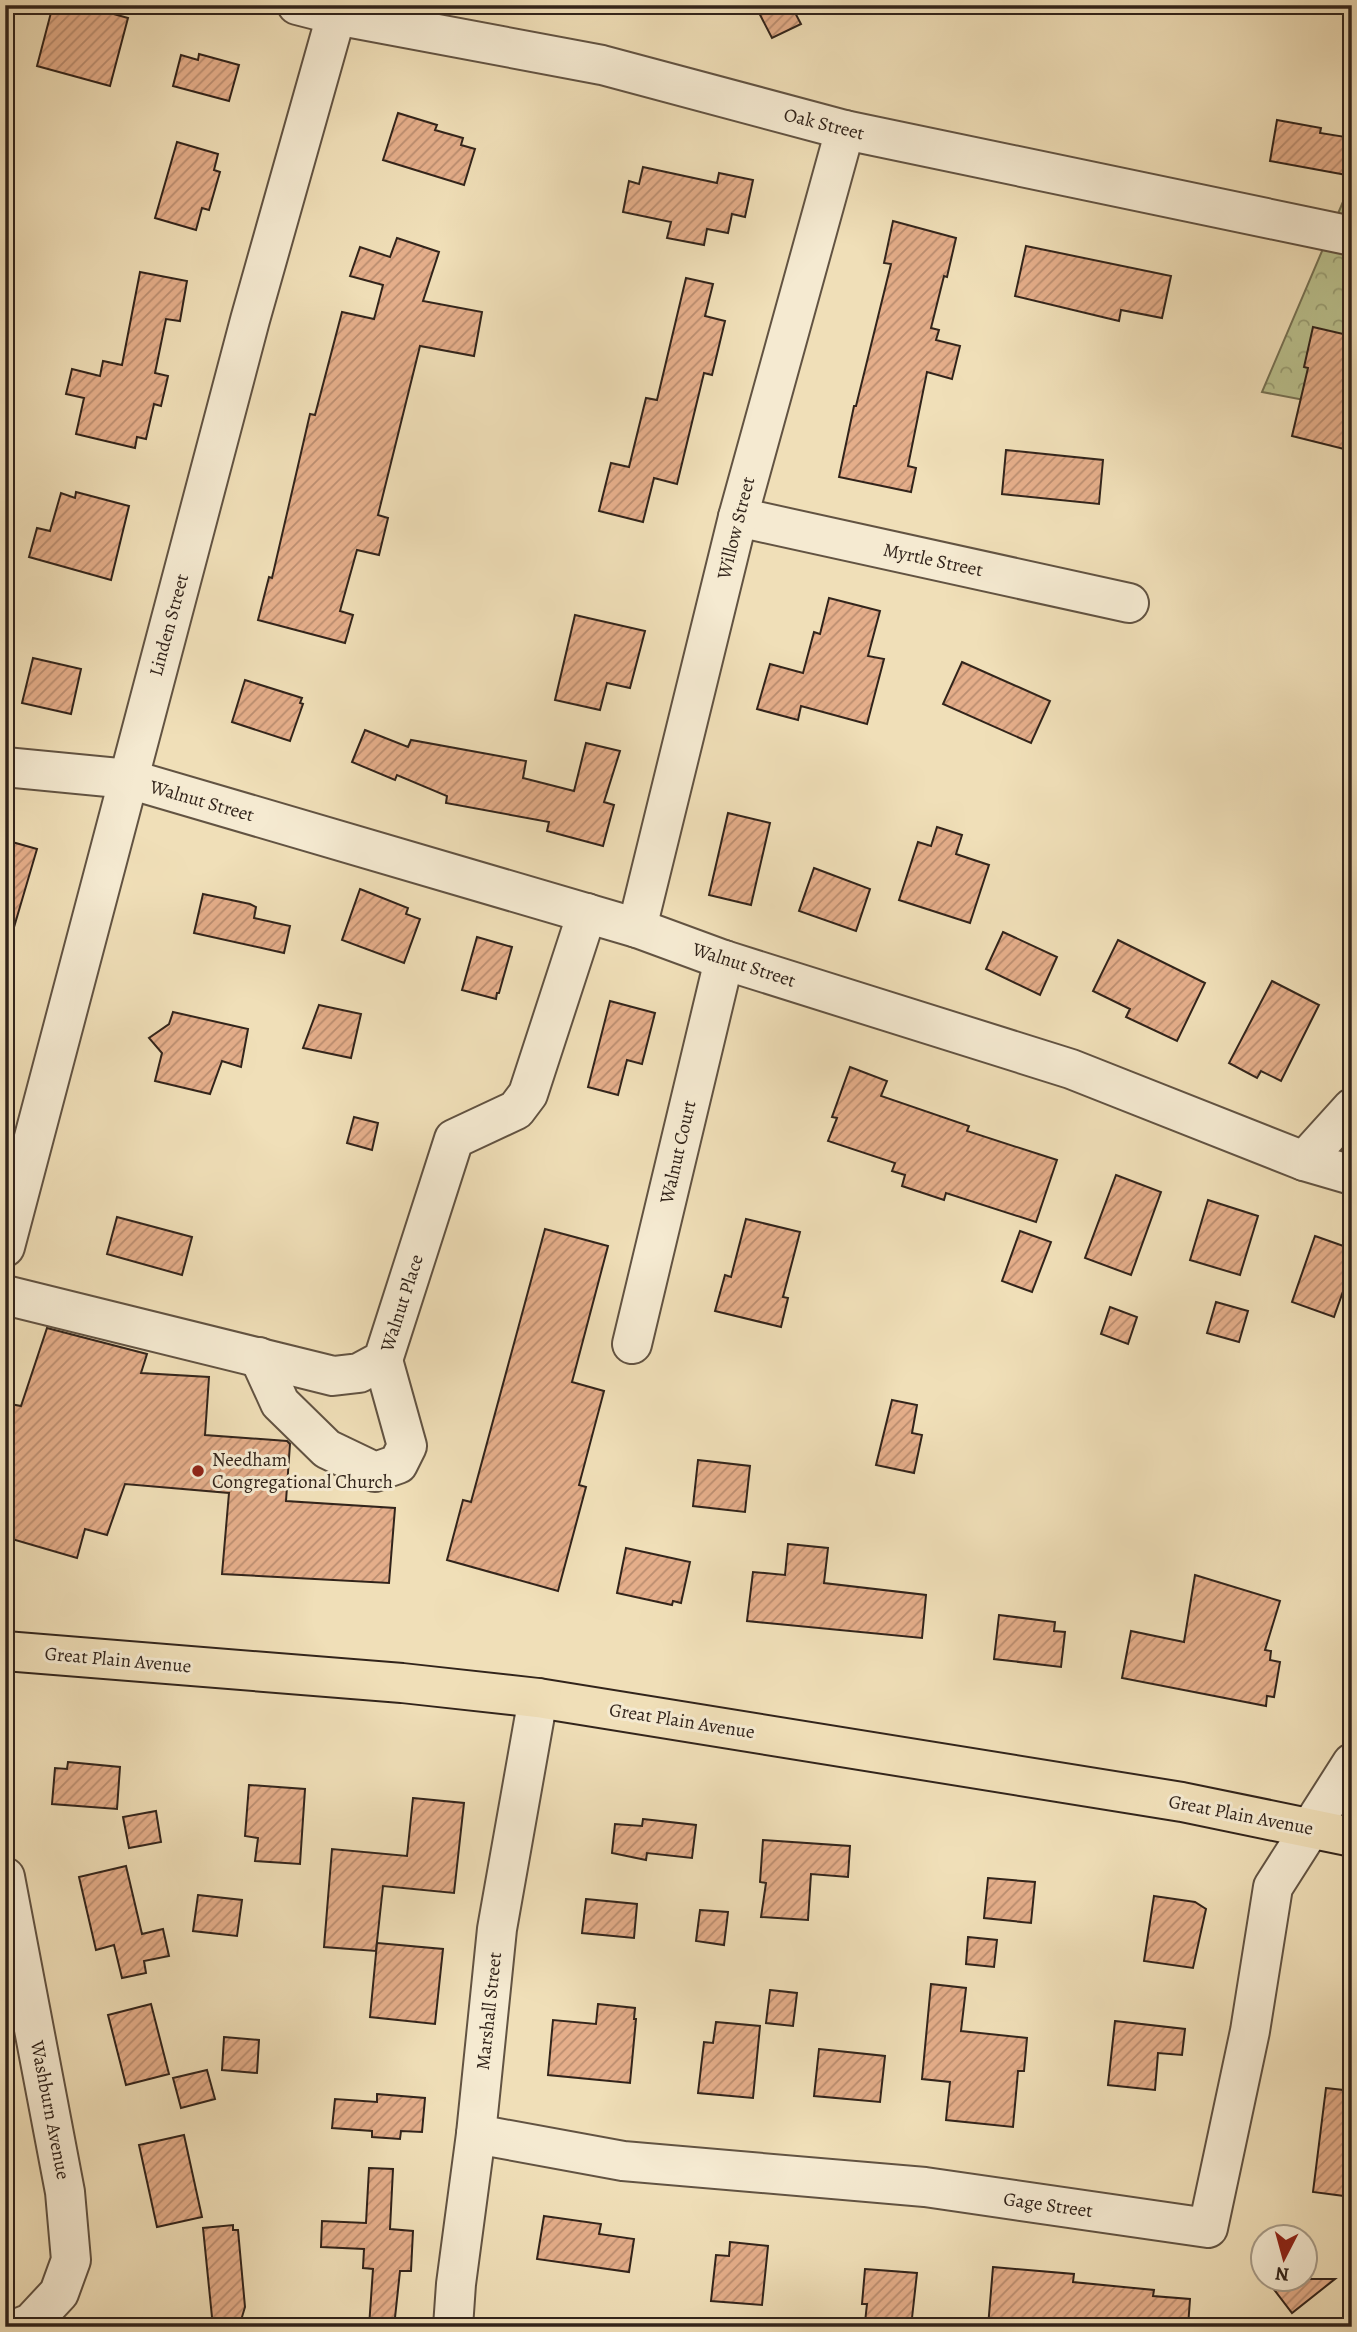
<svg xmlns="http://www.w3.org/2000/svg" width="1357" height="2332" font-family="Alegreya,serif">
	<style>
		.forest { fill: url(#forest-crowns); stroke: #767254; stroke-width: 2 }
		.building { fill: url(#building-hatch); stroke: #32241b; stroke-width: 2 }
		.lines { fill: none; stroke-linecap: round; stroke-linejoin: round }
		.minor-casing { stroke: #625342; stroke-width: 42 }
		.major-casing { stroke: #32241b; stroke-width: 42 }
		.minor { stroke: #f5ead1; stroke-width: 38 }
		.major { stroke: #f0dfb8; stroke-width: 38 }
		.poi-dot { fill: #8f2418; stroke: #f5ead1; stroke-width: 2.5 }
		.labels { text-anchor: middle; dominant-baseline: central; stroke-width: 6; stroke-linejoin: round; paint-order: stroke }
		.street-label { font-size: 19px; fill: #32241b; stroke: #f5ead1 }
		.poi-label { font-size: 19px; fill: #32241b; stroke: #f5ead1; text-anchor: start }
	</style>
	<defs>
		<pattern id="forest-crowns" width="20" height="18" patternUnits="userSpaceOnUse" patternTransform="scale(1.75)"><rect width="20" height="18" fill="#bac18e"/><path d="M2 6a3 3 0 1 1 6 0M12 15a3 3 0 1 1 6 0" fill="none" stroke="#989d73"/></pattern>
		<pattern id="building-hatch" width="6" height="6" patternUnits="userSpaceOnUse" patternTransform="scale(1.75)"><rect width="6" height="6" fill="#e5ae8a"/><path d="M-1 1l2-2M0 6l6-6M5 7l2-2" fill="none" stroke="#ba8d70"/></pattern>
	</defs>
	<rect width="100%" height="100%" fill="#f0dfb8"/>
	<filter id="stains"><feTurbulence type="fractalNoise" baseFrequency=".00286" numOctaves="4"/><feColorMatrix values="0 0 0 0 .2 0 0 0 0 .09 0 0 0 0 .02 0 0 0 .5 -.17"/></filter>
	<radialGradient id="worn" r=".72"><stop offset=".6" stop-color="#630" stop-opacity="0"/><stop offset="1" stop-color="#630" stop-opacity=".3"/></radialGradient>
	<!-- forest -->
	<path class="forest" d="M 1351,183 L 1352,409 L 1262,392 Z"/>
	<!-- building -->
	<g class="building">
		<path d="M 53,5 L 81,5 L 128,18 L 110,86 L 37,66 Z"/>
		<path d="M 755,5 L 791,5 L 801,24 L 772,38 Z"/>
		<path d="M 199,54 L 239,65 L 229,101 L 173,86 L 181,55 L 198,60 Z"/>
		<path d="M 398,113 L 437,125 L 435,130 L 463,138 L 461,145 L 475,149 L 464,185 L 383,160 Z"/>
		<path d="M 1277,120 L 1321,128 L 1320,133 L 1352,138 L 1352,176 L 1270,161 Z"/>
		<path d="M 177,142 L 218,154 L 214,170 L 220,172 L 209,210 L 202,208 L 196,230 L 155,218 Z"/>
		<path d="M 643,167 L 717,183 L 719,173 L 753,180 L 745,217 L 732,214 L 728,233 L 707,229 L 704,245 L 667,238 L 671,222 L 623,212 L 629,181 L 639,184 Z"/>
		<path d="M 893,221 L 956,238 L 947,277 L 944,276 L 931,328 L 939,330 L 936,340 L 960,346 L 952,379 L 927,372 L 908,466 L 916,468 L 911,492 L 839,477 L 854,406 L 856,406 L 891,264 L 884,263 Z"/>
		<path d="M 397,238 L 439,252 L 423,301 L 482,312 L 474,356 L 420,346 L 378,515 L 388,518 L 379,555 L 357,550 L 340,611 L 353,615 L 345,643 L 258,620 L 269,577 L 272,578 L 310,414 L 315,415 L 342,312 L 374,319 L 383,285 L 350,276 L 360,247 L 390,257 Z"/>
		<path d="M 1026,246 L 1171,276 L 1162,318 L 1121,310 L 1119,321 L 1015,296 Z"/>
		<path d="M 140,272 L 187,281 L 180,321 L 166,319 L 155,373 L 168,376 L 161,406 L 154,404 L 146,439 L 137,437 L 135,448 L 76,434 L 84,398 L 66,394 L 72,369 L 100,376 L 103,361 L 122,365 Z"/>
		<path d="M 686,278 L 713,284 L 705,316 L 725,321 L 712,375 L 704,373 L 677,484 L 654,478 L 643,522 L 599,511 L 611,463 L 629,467 L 646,398 L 657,400 Z"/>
		<path d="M 1313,327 L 1352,336 L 1352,451 L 1292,436 L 1308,368 L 1304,367 Z"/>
		<path d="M 1006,450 L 1103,460 L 1099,504 L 1002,494 Z"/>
		<path d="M 76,492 L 129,506 L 111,580 L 29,557 L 37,528 L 50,531 L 61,493 L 75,498 Z"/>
		<path d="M 829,598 L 880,611 L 868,656 L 884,659 L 867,724 L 801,706 L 798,720 L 757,709 L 770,664 L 803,673 L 814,632 L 820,634 Z"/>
		<path d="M 575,615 L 645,631 L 630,688 L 607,683 L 600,710 L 555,700 Z"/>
		<path d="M 33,658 L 81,669 L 71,714 L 22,703 Z"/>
		<path d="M 962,662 L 1050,701 L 1031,743 L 943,704 Z"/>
		<path d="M 245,680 L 302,698 L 300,703 L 303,704 L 290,741 L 232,722 Z"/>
		<path d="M 365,730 L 408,747 L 411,740 L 526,761 L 523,778 L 574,791 L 586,743 L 620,751 L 604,802 L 614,805 L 603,846 L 547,831 L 549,822 L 446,803 L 447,796 L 397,775 L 395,780 L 352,762 Z"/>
		<path d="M 728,813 L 770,823 L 751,905 L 709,895 Z"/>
		<path d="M 937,827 L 962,835 L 956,854 L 989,865 L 970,923 L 899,900 L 918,842 L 931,846 Z"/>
		<path d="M 5,840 L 37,849 L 12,934 L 5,932 Z"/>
		<path d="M 814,868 L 870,889 L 856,931 L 799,911 Z"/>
		<path d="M 360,889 L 408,908 L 406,914 L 420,919 L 404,963 L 342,940 Z"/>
		<path d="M 203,894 L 250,904 L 256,907 L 254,918 L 290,926 L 284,953 L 194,933 Z"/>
		<path d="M 1003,932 L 1057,957 L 1040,995 L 986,969 Z"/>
		<path d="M 477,937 L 512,947 L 499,993 L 497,993 L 496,999 L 462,990 Z"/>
		<path d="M 1118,940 L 1205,983 L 1177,1041 L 1126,1017 L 1130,1009 L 1093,991 Z"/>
		<path d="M 1272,981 L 1319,1005 L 1281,1081 L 1261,1071 L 1257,1078 L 1229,1063 Z"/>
		<path d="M 610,1001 L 655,1013 L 642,1064 L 627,1060 L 618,1095 L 588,1087 Z"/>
		<path d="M 319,1005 L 361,1014 L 351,1058 L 303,1048 Z"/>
		<path d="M 173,1012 L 248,1029 L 241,1067 L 222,1061 L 210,1094 L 155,1081 L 162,1053 L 149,1038 L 169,1024 Z"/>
		<path d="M 850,1067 L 887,1081 L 881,1096 L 969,1126 L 967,1131 L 1057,1160 L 1036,1222 L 946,1193 L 944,1200 L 902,1186 L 905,1175 L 892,1171 L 895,1163 L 828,1141 L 837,1118 L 832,1117 Z"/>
		<path d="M 354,1117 L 378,1123 L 372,1150 L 347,1143 Z"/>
		<path d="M 1116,1175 L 1161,1192 L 1131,1275 L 1085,1258 Z"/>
		<path d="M 1208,1200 L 1258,1216 L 1240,1275 L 1190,1260 Z"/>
		<path d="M 117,1217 L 192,1237 L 182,1275 L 107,1254 Z"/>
		<path d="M 746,1219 L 800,1232 L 783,1297 L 788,1298 L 781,1327 L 715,1311 L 725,1275 L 731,1277 Z"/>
		<path d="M 545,1229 L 608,1246 L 572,1382 L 604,1391 L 579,1485 L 586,1487 L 558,1591 L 447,1560 L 463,1500 L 471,1502 Z"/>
		<path d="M 1020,1231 L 1051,1242 L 1032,1292 L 1002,1281 Z"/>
		<path d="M 1315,1236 L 1352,1249 L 1352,1266 L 1334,1317 L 1292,1302 Z"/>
		<path d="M 1216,1302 L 1248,1311 L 1239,1342 L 1207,1333 Z"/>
		<path d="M 1110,1307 L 1137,1317 L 1128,1344 L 1101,1334 Z"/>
		<path d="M 47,1328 L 147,1354 L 141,1373 L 209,1377 L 205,1435 L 287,1441 L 290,1444 L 286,1501 L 395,1508 L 389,1583 L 222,1574 L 229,1493 L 125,1484 L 107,1535 L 85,1529 L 77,1558 L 5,1537 L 5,1469 L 12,1443 L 5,1441 L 5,1403 L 21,1406 Z"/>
		<path d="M 892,1400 L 917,1405 L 912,1433 L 922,1435 L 914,1473 L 876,1465 Z"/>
		<path d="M 698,1460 L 750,1466 L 745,1512 L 693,1506 Z"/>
		<path d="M 788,1544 L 828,1548 L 824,1583 L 926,1595 L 922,1638 L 747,1621 L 753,1572 L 785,1575 Z"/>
		<path d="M 626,1548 L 690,1562 L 681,1603 L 673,1601 L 672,1605 L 617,1593 Z"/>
		<path d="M 1195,1575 L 1280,1601 L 1265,1650 L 1271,1651 L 1270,1660 L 1280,1662 L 1274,1697 L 1267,1696 L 1266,1706 L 1122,1678 L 1131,1631 L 1184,1642 Z"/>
		<path d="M 999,1615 L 1055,1622 L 1054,1631 L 1065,1632 L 1061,1667 L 994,1659 Z"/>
		<path d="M 68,1762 L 120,1767 L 117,1809 L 52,1804 L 55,1768 L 67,1769 Z"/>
		<path d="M 249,1785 L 305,1789 L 300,1864 L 255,1861 L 258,1838 L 245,1836 Z"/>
		<path d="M 413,1798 L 464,1803 L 454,1893 L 383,1886 L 376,1951 L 324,1947 L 332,1849 L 407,1856 Z"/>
		<path d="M 156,1811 L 161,1842 L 129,1848 L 123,1817 Z"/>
		<path d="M 643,1819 L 696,1825 L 692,1858 L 647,1853 L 646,1860 L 612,1853 L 615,1824 L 642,1826 Z"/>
		<path d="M 763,1840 L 850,1846 L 848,1877 L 811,1874 L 808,1920 L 761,1917 L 766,1883 L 760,1882 Z"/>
		<path d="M 126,1866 L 142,1934 L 163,1929 L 169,1956 L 144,1961 L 146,1973 L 122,1978 L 114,1945 L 96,1950 L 79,1877 Z"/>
		<path d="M 988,1878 L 1035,1882 L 1031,1923 L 984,1918 Z"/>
		<path d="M 198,1895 L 242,1900 L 237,1936 L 193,1931 Z"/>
		<path d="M 1154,1896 L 1195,1902 L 1206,1909 L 1193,1968 L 1144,1961 Z"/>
		<path d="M 586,1899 L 637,1904 L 634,1938 L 582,1933 Z"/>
		<path d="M 700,1910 L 728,1912 L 724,1945 L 696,1941 Z"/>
		<path d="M 968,1937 L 997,1940 L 994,1967 L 966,1964 Z"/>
		<path d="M 377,1943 L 443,1949 L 435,2024 L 370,2017 Z"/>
		<path d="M 931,1984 L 966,1988 L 961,2031 L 1027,2038 L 1024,2071 L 1018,2071 L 1013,2127 L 946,2120 L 950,2082 L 922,2079 Z"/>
		<path d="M 770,1990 L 797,1993 L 793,2026 L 766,2023 Z"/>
		<path d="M 151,2004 L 169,2074 L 126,2085 L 108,2015 Z"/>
		<path d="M 598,2004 L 635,2008 L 634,2019 L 636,2019 L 630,2083 L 548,2075 L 553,2020 L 596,2024 Z"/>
		<path d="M 1115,2021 L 1185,2029 L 1182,2055 L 1158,2053 L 1155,2090 L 1108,2085 Z"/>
		<path d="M 716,2022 L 760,2026 L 753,2098 L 698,2093 L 704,2042 L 713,2043 Z"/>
		<path d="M 224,2037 L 259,2040 L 257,2073 L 222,2070 Z"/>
		<path d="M 819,2049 L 885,2056 L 880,2102 L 814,2096 Z"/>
		<path d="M 207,2070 L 215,2099 L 181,2108 L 173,2078 Z"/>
		<path d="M 1326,2088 L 1352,2091 L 1352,2197 L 1313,2192 Z"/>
		<path d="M 377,2094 L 425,2098 L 422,2132 L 401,2131 L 400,2139 L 372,2137 L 372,2131 L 332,2128 L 335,2099 L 377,2102 Z"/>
		<path d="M 184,2135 L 202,2217 L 157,2227 L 139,2145 Z"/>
		<path d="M 369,2168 L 393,2169 L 390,2229 L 413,2231 L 411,2271 L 400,2271 L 394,2327 L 369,2327 L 373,2269 L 363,2268 L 364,2249 L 321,2247 L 322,2221 L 366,2223 Z"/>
		<path d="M 544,2216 L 601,2224 L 599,2234 L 634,2239 L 629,2272 L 537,2259 Z"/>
		<path d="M 233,2225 L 233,2230 L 238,2230 L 245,2307 L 239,2327 L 213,2327 L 203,2228 Z"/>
		<path d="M 730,2242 L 768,2246 L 762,2305 L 711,2301 L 716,2255 L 729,2256 Z"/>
		<path d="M 993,2267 L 1074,2274 L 1073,2282 L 1154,2290 L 1153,2296 L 1190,2299 L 1188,2327 L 988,2327 Z"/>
		<path d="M 865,2269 L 917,2273 L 911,2327 L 865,2322 L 867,2304 L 862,2304 Z"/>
		<path d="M 1266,2279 L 1335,2279 L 1292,2313 Z"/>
	</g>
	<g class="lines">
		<!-- minor casing -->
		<g class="minor-casing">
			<g id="minor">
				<path d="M 297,5 L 336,15 L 602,65 L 845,130 L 1352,236"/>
				<path d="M 738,517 L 1129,603"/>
				<path d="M 5,767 L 129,779 L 637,928 L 724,960 L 1071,1069 L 1304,1161 L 1352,1175"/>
				<path d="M 637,928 L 738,517 L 845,130"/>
				<path d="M 1304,1161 L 1352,1108"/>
				<path d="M 5,1247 L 250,320 L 339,5"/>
				<path d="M 5,1295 L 333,1376 L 359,1373 L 383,1360 L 454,1139 L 516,1110 L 528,1094 L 587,913"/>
				<path d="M 632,1344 L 724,960"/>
				<path d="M 259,1357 L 280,1403 L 327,1449 L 375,1472 L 398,1464 L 407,1446 L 383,1360"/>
				<path d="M 5,1877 L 65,2192 L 71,2260 L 59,2293 L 31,2323 L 21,2327"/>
				<path d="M 476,2134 L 623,2161 L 925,2187 L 1208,2228 L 1250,2031 L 1273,1887 L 1352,1763"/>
				<path d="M 453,2327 L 456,2284 L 476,2134 L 497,1929 L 538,1698"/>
			</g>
		</g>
		<!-- major casing -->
		<g class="major-casing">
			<path id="major" d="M 5,1651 L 402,1683 L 538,1698 L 1182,1802 L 1352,1837"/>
		</g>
		<!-- minor -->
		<use href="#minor" class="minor"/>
		<!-- major -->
		<use href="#major" class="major"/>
	</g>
	<!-- markers -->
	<circle class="poi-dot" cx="198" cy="1471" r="7"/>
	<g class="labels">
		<!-- street labels -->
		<g class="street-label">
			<text transform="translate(824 124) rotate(14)">Oak Street</text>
			<text transform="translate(736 528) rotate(-76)">Willow Street</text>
			<text transform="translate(933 560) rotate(12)">Myrtle Street</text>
			<text transform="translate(169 625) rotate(-75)">Linden Street</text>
			<text transform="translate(202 801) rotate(16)">Walnut Street</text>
			<text transform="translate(744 965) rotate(18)">Walnut Street</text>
			<text transform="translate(678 1152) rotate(-77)">Walnut Court</text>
			<text transform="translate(402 1303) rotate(-72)">Walnut Place</text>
			<text transform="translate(118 1660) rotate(5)">Great Plain Avenue</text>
			<text transform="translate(682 1721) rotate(9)">Great Plain Avenue</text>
			<text transform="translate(1241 1815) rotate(11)">Great Plain Avenue</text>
			<text transform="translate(489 2011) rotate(-84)">Marshall Street</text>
			<text transform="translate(50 2110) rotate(79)">Washburn Avenue</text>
			<text transform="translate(1048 2205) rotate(8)">Gage Street</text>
		</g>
		<!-- poi labels -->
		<g class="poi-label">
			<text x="212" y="1460">Needham<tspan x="212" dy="22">Congregational Church</tspan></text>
		</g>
	</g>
	<!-- margin -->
	<rect width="1357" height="2332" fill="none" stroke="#f0dfb8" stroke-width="28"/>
	<rect x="7" y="7" width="1343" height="2318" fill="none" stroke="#32241b" stroke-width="3.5"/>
	<rect x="14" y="14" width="1329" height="2304" fill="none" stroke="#32241b" stroke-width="2"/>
	<!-- north arrow -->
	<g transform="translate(1284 2258) rotate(186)"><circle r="33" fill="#f5ead1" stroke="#a79b88" stroke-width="2"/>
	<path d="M0-5L12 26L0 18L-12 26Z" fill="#8f2418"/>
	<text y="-10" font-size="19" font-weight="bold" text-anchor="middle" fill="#32241b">N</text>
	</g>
	<rect width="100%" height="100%" filter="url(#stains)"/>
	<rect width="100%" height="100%" fill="url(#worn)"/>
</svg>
